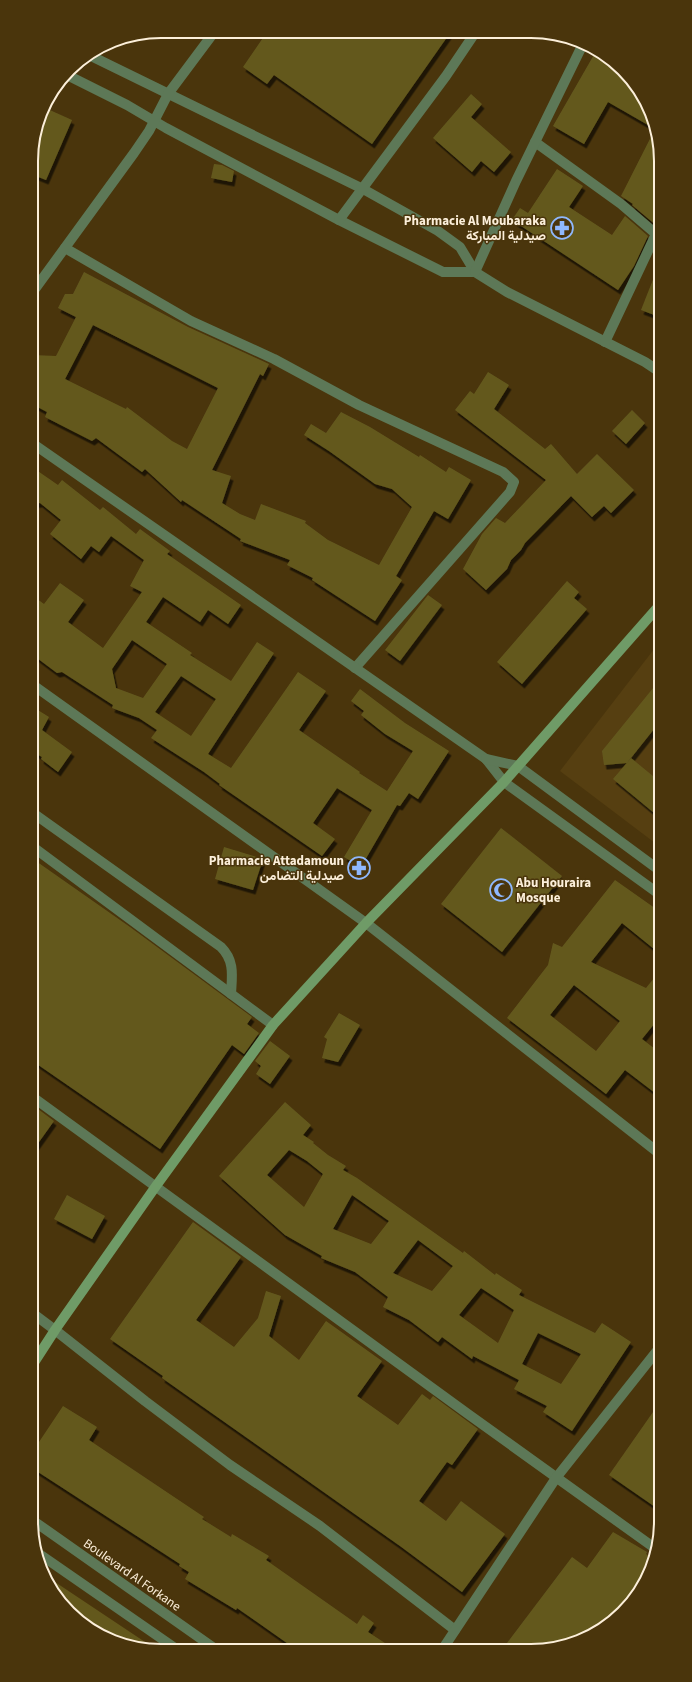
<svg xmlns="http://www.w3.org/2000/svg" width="692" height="1682" font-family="'Source Sans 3',Vazirmatn,sans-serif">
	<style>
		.built { fill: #563f11 }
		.building { fill: #63591f; fill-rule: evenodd; filter: url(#shadow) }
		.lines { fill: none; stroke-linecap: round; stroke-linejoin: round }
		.street { stroke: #5d7857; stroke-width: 10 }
		.secondary { stroke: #6f9b67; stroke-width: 10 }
		.labels { text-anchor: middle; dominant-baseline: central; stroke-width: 3; stroke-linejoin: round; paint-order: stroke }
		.poi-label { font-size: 13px; font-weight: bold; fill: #fcefda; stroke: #4a350c; text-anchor: end }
		.street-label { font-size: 13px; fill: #fcefda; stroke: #4a350c }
		.rim { fill: none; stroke: #fcefda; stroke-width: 2 }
	</style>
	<defs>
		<filter id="shadow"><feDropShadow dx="2.5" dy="4.5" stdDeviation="0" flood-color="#0009"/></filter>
	</defs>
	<rect width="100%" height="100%" fill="#4a350c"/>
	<!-- built -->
	<path class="built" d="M 658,644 L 659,846 L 560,771 Z"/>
	<!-- building -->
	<g class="building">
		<path d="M 267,32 L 436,33 L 450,33 L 372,144 L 274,75 L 267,84 L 243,67 Z"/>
		<path d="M 595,53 L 617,63 L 643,96 L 657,128 L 657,226 L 632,205 L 633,204 L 621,196 L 655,129 L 608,102 L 584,144 L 553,126 Z"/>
		<path d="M 471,94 L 482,104 L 471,117 L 511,152 L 494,172 L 481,161 L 472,172 L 433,138 Z"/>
		<path d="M 43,107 L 72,120 L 46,180 L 31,174 L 31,152 Z"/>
		<path d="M 214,164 L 222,165 L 234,171 L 232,182 L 211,178 Z"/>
		<path d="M 557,169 L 583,186 L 569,207 L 612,235 L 625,216 L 648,236 L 634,266 L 618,290 L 512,220 L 520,208 L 528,213 Z"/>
		<path d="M 84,272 L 188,327 L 269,364 L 263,376 L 260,374 L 212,470 L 231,476 L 222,503 L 240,514 L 255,520 L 261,504 L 306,521 L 305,523 L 328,540 L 379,565 L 412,507 L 392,489 L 375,484 L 329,451 L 304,435 L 311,424 L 326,433 L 341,412 L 370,427 L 419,457 L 420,455 L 446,472 L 449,467 L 471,480 L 448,519 L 434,511 L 396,576 L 402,580 L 375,621 L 312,580 L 313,578 L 287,565 L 290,560 L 240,541 L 241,539 L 182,500 L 181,502 L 145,469 L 142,472 L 96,438 L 92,441 L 45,417 L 47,412 L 32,404 L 32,355 L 56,356 L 76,317 L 58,308 L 65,294 L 73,294 ZM 93,325 L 218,388 L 187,449 L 172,441 L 127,407 L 126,409 L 65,379 Z"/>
		<path d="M 656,272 L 657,272 L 657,316 L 641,310 Z"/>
		<path d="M 488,372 L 509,385 L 494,409 L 545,449 L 551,444 L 577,474 L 597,454 L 634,490 L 611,513 L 604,506 L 592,517 L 571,496 L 525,543 L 521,550 L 511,560 L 507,569 L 486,590 L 463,569 L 482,534 L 496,518 L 505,523 L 546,480 L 455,410 L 470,391 L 474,394 Z"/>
		<path d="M 632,410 L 645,423 L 626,444 L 612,431 Z"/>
		<path d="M 32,467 L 58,485 L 62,480 L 100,510 L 103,507 L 136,534 L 140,529 L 170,551 L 167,554 L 241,605 L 228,624 L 208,610 L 200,622 L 163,597 L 146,622 L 192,653 L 190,655 L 231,681 L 257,642 L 274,653 L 208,754 L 231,768 L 298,672 L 326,691 L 299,730 L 360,772 L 359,773 L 387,791 L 413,751 L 385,734 L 361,715 L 364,711 L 351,701 L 360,689 L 405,723 L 449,751 L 418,799 L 409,793 L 400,806 L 397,805 L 361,867 L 344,857 L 372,810 L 337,788 L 313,823 L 335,839 L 322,856 L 219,785 L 220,784 L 204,772 L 151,738 L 157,730 L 139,718 L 112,708 L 113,705 L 62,672 L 57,673 L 33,655 L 33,596 L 44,604 L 60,583 L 84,600 L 68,622 L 103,648 L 142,592 L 130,586 L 144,560 L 111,536 L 99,552 L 91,546 L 81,559 L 50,534 L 61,520 L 40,503 L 32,504 ZM 132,640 L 167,664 L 143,698 L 116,688 L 112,669 ZM 181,676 L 216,699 L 191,736 L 155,712 Z"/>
		<path d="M 567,581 L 579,592 L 574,598 L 587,609 L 522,684 L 497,662 Z"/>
		<path d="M 428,595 L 442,605 L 400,661 L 385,650 Z"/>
		<path d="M 658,682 L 658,724 L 627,763 L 604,765 L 602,751 Z"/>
		<path d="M 33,707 L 49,717 L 42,730 L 72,752 L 58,772 L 41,759 L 42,757 L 33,752 Z"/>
		<path d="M 631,758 L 659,781 L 659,817 L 613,779 Z"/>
		<path d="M 501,828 L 562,876 L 502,952 L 441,904 Z"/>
		<path d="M 224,847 L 263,859 L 253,890 L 215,879 Z"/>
		<path d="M 33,859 L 130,927 L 252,1017 L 247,1024 L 259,1033 L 244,1054 L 232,1045 L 160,1149 L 34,1062 Z"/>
		<path d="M 615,880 L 659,911 L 659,953 L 622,923 L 591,962 L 646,988 L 659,972 L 659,1018 L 642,1039 L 659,1052 L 659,1096 L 625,1070 L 606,1094 L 507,1018 L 548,965 L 553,943 L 562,947 ZM 574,985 L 620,1021 L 596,1051 L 550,1015 Z"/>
		<path d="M 339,1013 L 360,1025 L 338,1062 L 322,1058 L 327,1039 L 324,1037 Z"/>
		<path d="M 270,1041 L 290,1056 L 270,1084 L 256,1074 L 261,1066 L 255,1061 Z"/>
		<path d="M 285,1102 L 311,1125 L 303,1135 L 314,1142 L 313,1143 L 328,1155 L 346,1166 L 343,1170 L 357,1178 L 463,1253 L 464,1251 L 495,1275 L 496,1273 L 522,1290 L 519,1295 L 595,1333 L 602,1323 L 631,1342 L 572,1431 L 543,1412 L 547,1406 L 514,1389 L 519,1380 L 473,1356 L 472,1359 L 442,1337 L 438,1342 L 409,1320 L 383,1307 L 388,1297 L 355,1272 L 321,1258 L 322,1256 L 285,1235 L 219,1176 ZM 289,1150 L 307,1161 L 323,1174 L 304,1207 L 267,1175 ZM 352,1195 L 389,1221 L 371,1244 L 333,1229 ZM 418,1240 L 453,1266 L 432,1291 L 393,1273 ZM 481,1288 L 514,1310 L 498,1343 L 459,1315 ZM 538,1333 L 581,1354 L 561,1384 L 522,1364 Z"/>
		<path d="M 34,1106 L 54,1121 L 34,1149 Z"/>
		<path d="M 67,1195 L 105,1216 L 92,1239 L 54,1219 Z"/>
		<path d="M 193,1222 L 241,1257 L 196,1320 L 234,1347 L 258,1318 L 266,1291 L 281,1296 L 269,1336 L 299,1360 L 326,1321 L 382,1361 L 357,1396 L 398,1425 L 422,1394 L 430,1400 L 433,1396 L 478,1429 L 452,1465 L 447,1462 L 419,1501 L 446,1521 L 461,1501 L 505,1534 L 462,1592 L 400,1546 L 162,1378 L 163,1376 L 110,1339 Z"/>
		<path d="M 660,1402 L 661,1457 L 661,1511 L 609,1475 Z"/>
		<path d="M 63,1406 L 97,1427 L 89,1440 L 204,1517 L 202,1519 L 231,1537 L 232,1534 L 269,1556 L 266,1560 L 357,1624 L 363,1615 L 374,1623 L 368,1632 L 391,1647 L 294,1648 L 237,1608 L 236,1610 L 185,1579 L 189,1572 L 179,1566 L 180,1564 L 35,1470 L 35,1448 Z"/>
		<path d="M 613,1532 L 647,1552 L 646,1554 L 654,1559 L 651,1570 L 629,1606 L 596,1633 L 564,1647 L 504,1647 L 572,1557 L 587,1568 Z"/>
		<path d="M 49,1578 L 154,1648 L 136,1649 L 103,1637 L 69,1613 Z"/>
	</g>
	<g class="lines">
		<!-- street -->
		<g class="street">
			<path d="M 89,55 L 363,189 L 438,231 L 460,247 L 475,272 L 507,292 L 645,362 L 657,370"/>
			<path d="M 67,75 L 127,105 L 166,128 L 339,220 L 443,272 L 475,272"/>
			<path d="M 535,142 L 621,204 L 656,234 L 605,342"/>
			<path d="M 339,220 L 446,76 L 475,33"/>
			<path d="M 65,248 L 191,321 L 274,359 L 359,405 L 503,472 L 514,482 L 510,492 L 355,668"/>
			<path d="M 475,272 L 516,181 L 582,46"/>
			<path d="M 32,293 L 134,153 L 149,131 L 168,94 L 215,31"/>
			<path d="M 32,443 L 486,759 L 504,782 L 659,894"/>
			<path d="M 33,685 L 366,923 L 660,1154"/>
			<path d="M 486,759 L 518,766 L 659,870"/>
			<path d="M 33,813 L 221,947 C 235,961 232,976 231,994"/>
			<path d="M 33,847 L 273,1025"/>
			<path d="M 34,1098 L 468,1414 L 656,1549"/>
			<path d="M 35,1315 L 55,1330 L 145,1401 L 230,1465 L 320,1526 L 455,1630"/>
			<path d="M 35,1522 L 214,1648"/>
			<path d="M 35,1551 L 175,1648"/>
			<path d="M 444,1647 L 556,1478 L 660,1347"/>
		</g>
		<!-- secondary -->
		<path class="secondary" d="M 35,1361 L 55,1330 L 156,1186 L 273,1025 L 366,923 L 504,782 L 658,607"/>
	</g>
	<!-- icons -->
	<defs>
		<g id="pharmacy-ring" transform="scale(1.15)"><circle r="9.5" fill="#4a350c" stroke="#8fb8fd" stroke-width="1.5"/><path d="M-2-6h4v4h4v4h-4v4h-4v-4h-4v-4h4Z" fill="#8fb8fd"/></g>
		<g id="mosque-ring" transform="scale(1.15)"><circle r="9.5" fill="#4a350c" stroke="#8fb8fd" stroke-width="1.5"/><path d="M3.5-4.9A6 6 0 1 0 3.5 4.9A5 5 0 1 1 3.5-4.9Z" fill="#8fb8fd"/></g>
	</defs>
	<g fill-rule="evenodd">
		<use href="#pharmacy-ring" x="562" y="228"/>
		<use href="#pharmacy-ring" x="359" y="868"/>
		<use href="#mosque-ring" x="501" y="890"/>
	</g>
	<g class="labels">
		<!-- poi labels -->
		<g class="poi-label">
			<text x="546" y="221">Pharmacie Al Moubaraka<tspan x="546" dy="15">صيدلية المباركة</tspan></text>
			<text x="344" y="861">Pharmacie Attadamoun<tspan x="344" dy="15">صيدلية التضامن</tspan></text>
			<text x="516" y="883" text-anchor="start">Abu Houraira<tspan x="516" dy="15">Mosque</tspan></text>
		</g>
		<!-- street labels -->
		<g class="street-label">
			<text transform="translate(132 1575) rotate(35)">Boulevard Al Forkane</text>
		</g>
	</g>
	<!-- crop -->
	<path d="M0 0H692V1682H0ZM161 38H531A123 123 0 0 1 654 161V1521A123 123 0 0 1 531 1644H161A123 123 0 0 1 38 1521V161A123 123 0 0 1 161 38Z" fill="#4a350c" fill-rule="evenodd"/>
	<path class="rim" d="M161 38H531A123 123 0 0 1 654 161V1521A123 123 0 0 1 531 1644H161A123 123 0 0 1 38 1521V161A123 123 0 0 1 161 38Z"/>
</svg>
